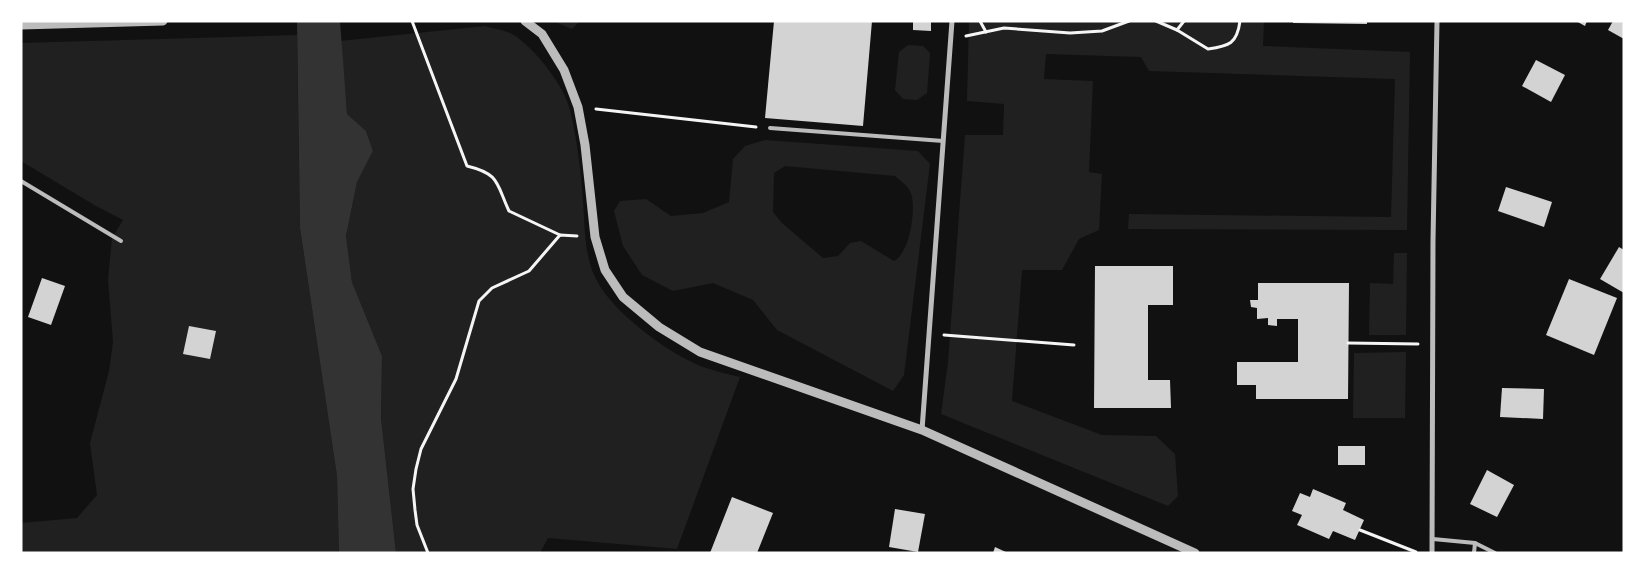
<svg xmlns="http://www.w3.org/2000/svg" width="1645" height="574" font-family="Georgia,serif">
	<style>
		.green { fill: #202020; fill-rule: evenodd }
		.water { fill: #333 }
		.building { fill: #d3d3d3 }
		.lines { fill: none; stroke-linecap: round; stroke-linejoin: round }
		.path { stroke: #f5f5f5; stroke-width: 3 }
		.service { stroke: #bcbcbc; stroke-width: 4 }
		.minor { stroke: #bcbcbc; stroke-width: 5 }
		.tertiary { stroke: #bcbcbc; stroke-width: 9 }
	</style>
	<rect width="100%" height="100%" fill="#111"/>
	<!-- green -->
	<g class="green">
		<path d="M 553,21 L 580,21 L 572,29 Z"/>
		<path d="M 969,21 L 1264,21 L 1263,46 L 1410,52 L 1407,230 L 1128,229 L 1129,214 L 1391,217 L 1395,79 L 1149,71 L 1141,57 L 1046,54 L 1044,79 L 1093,81 L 1089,172 L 1102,174 L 1099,230 L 1079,239 L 1062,270 L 1022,270 L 1012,401 L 1102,435 L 1156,436 L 1175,454 L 1178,496 L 1168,506 L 941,414 L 948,362 L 965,135 L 1003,135 L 1004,104 L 967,101 Z"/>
		<path d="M 485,26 C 494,29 506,30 514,35 C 535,49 564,85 570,110 C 577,139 581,171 583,201 C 585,227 584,255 596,279 C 612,312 669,354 703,367 C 715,371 727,374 740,377 L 677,549 L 548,538 L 540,553 L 396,553 L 381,418 L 382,356 L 352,282 L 346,236 L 357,182 L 373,151 L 366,131 L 347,114 L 340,41 Z"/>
		<path d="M 297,35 L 300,228 L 337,476 L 339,552 L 21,553 L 21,523 L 77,518 L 97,495 L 90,443 L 109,371 L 113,342 L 108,280 L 112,238 L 123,220 L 96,206 L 21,161 L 21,43 Z"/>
		<path d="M 908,45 L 923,46 L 930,53 L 927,93 L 917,100 L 903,99 L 895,90 L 899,52 Z"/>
		<path d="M 765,140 L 918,151 L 930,164 L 904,375 L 893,391 L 777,330 L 753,300 L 713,283 L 673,291 L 642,275 L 623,246 L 614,211 L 620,201 L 646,199 L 671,216 L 703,213 L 729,202 L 733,159 L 745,146 ZM 785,166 L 895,176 C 902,182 910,187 912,197 C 915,214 910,252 894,261 L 861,241 L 850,243 L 838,256 L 823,258 L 782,223 L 773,212 L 774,173 Z"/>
		<path d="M 1394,253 L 1407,253 L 1406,335 L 1369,335 L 1370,283 L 1393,284 Z"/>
		<path d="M 1406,352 L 1405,418 L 1353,418 L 1354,353 Z"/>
	</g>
	<!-- water -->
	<path class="water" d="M 297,21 L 340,21 L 347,114 L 366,131 L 373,151 L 357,182 L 346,236 L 352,282 L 382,356 L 381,418 L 396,553 L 339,553 L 337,476 L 300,228 Z"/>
	<!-- building -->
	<g class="building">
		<path d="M 774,21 L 872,21 L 863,126 L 765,118 Z"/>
		<path d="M 913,21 L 931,21 L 931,31 L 913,30 Z"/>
		<path d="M 1293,21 L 1367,21 L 1367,24 L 1293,23 Z"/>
		<path d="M 1576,21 L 1587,21 L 1585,26 Z"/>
		<path d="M 1613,21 L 1624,21 L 1624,39 L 1608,30 Z"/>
		<path d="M 1536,60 L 1565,75 L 1551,102 L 1522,86 Z"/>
		<path d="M 1506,187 L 1552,202 L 1544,227 L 1498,211 Z"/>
		<path d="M 1619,247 L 1624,250 L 1624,293 L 1600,279 Z"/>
		<path d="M 1095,266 L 1173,266 L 1173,305 L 1148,305 L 1148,380 L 1170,380 L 1171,408 L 1094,408 Z"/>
		<path d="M 42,278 L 65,286 L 51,325 L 28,317 Z"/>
		<path d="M 1569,279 L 1617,298 L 1594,355 L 1546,335 Z"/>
		<path d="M 1258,283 L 1349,283 L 1348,399 L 1256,399 L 1256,385 L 1237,385 L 1237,362 L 1298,362 L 1298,319 L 1277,319 L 1277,326 L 1268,325 L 1268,318 L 1257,319 L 1257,308 L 1251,307 L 1250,300 L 1258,300 Z"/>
		<path d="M 189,326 L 216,331 L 210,359 L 183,354 Z"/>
		<path d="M 1502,388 L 1544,389 L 1543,419 L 1500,417 Z"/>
		<rect x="1338" y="446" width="27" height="19"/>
		<path d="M 1487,470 L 1514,485 L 1497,517 L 1470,504 Z"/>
		<path d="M 1313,489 L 1346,503 L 1343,510 L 1364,520 L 1355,540 L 1333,531 L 1329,539 L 1297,525 L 1302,515 L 1292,511 L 1300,493 L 1310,497 Z"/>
		<path d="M 732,497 L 773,513 L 757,553 L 710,553 Z"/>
		<path d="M 895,509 L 925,514 L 918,552 L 889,547 Z"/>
		<path d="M 995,547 L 1008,553 L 993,553 Z"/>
	</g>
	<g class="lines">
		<!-- path -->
		<g class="path">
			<path d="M 412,21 L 467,166 C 500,174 496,183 509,211 L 560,235"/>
			<path d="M 980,21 L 986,32"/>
			<path d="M 1156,21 L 1177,30 L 1208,49 C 1229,46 1237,44 1240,21"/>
			<path d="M 1177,30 L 1184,21"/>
			<path d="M 966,36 L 1004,28 L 1070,33 L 1102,31 L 1129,21"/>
			<path d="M 596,109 L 756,127"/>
			<path d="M 944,335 L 1074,345"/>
			<path d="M 1348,343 L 1418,344"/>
			<path d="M 1360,530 L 1416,552"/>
			<path d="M 428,553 L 417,525 L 415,510 L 413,489 L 416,469 L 421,449 L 456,379 L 479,301 L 492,288 L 529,271 L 560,235 L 577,236"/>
		</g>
		<!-- service -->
		<g class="service">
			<path d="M 770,128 L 943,141"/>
			<path d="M 21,181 L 121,241"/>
			<path d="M 1433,539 L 1475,543 L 1495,553"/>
			<path d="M 1474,553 L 1475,543"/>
		</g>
		<!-- minor -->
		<g class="minor">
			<path d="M 922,430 L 952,21"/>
			<path d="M 1432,553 L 1433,241 L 1437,21"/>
		</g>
		<!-- tertiary -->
		<g class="tertiary">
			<path d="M 525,21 L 542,34 L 564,70 L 578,107 L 585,145 L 595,237 L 605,270 L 623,297 L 659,327 L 700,352 L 922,430 L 1195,553"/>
			<path d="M 21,25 L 163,21"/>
		</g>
	</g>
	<!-- border -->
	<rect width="1645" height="574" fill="none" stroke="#ffffff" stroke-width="45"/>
</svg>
